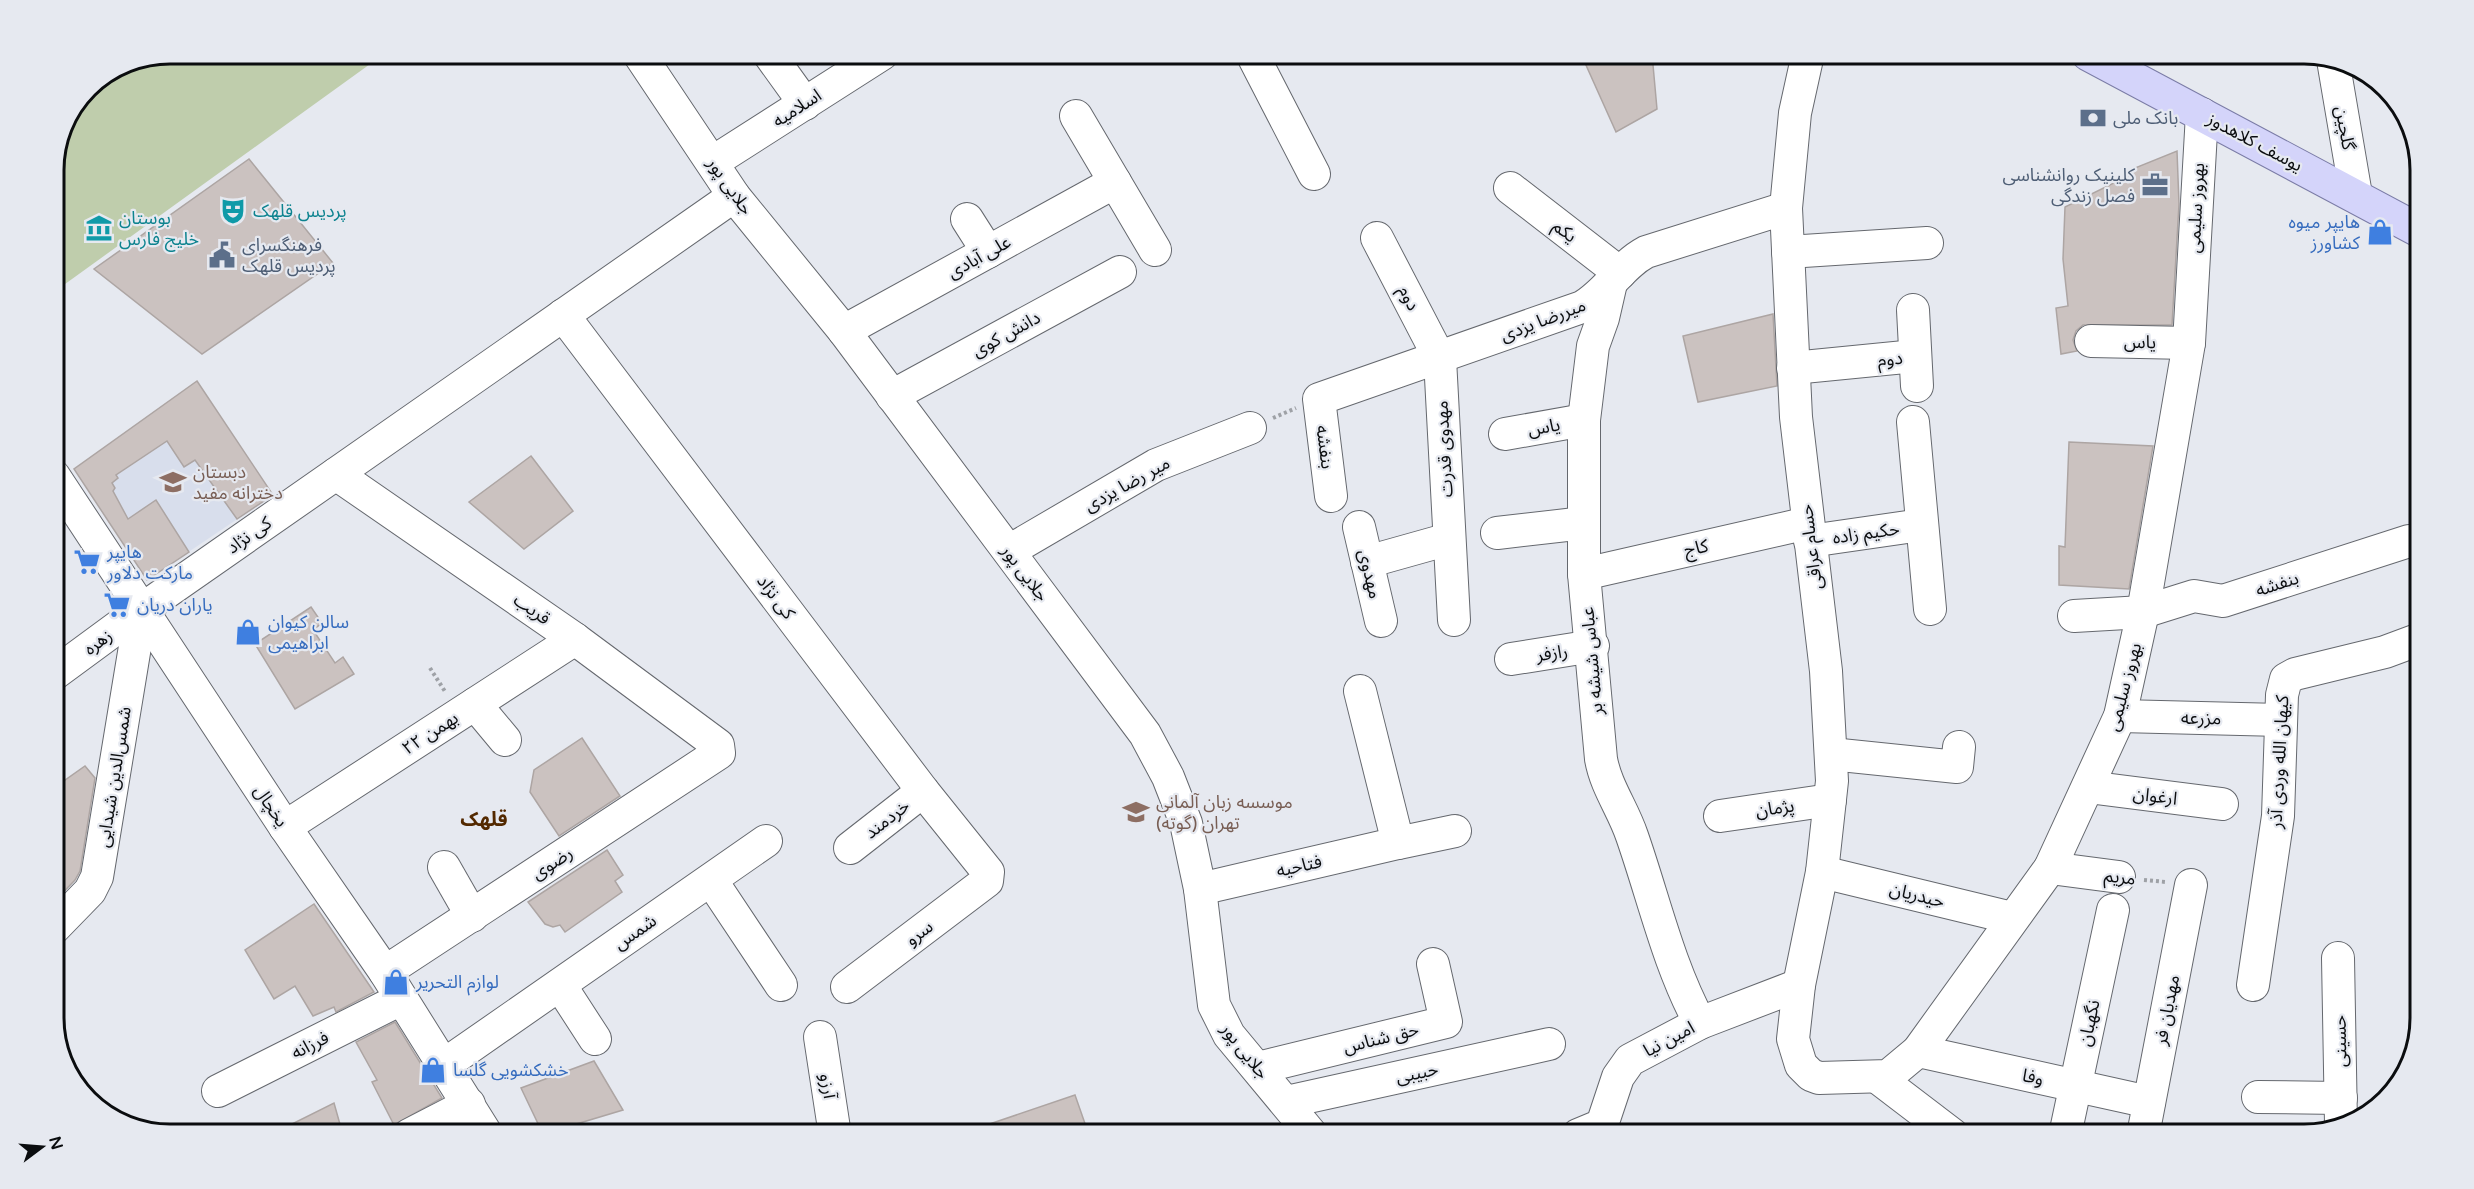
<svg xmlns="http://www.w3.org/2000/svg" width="2474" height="1189" font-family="'Varela Round','Noto Sans Arabic',sans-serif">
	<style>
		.built { fill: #d8deec }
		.green { fill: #bfcdac }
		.building { fill: #cbc2c0; stroke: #ada5a3; stroke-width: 1.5 }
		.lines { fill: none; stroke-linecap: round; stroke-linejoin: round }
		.minor-casing { stroke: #65686e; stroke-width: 34 }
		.major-casing { stroke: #7b7ca6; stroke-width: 35 }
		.path { stroke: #9ea1a6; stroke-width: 4; stroke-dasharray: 3 3; stroke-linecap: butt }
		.minor { stroke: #fff; stroke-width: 32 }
		.major { stroke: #d4d4fa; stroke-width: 33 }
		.labels { text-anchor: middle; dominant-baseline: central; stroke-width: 4.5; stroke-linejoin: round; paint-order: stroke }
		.street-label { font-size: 18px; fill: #0b0d0f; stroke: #e6e9f0 }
		.service-label { font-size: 18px; fill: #4e5e75; stroke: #e6e9f0; text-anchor: start }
		.culture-label { font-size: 18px; fill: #0d838f; stroke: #e6e9f0; text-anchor: start }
		.shop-label { font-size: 18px; fill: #366cbe; stroke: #e6e9f0; text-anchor: start }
		.education-label { font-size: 18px; fill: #785e54; stroke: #e6e9f0; text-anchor: start }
		.neighbourhood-label { font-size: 20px; font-weight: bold; fill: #532900; stroke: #e6e9f0 }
		.rim { fill: none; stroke: #0b0d0f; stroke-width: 3 }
	</style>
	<rect width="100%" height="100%" fill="#e6e9f0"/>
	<!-- built -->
	<path class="built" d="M 197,381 L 273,495 L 147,580 L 74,469 Z"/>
	<!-- green -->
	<path class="green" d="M 171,54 L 384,54 L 54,292 C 54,210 35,104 126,63 C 138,57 157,57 171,54 Z"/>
	<!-- building -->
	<g class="building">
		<path d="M 1581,54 L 1652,54 L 1657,109 L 1616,132 Z"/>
		<path d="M 2177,151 L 2179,204 L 2172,325 L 2083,325 L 2076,331 L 2073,340 L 2077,351 L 2061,354 L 2056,308 L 2068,306 L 2063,259 L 2065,207 L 2118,181 L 2125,172 Z"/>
		<path d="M 249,159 L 333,263 L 202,354 L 94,269 Z"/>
		<path d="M 1773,314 L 1777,386 L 1698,402 L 1683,336 Z"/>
		<path d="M 197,381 L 273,495 L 237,519 L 195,460 L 184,467 L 167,441 L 116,475 L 118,478 L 112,483 L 115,488 L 113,491 L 128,519 L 156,500 L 189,552 L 147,580 L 74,469 Z"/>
		<path d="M 2069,442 L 2153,446 L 2129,589 L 2059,585 L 2059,546 L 2065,547 Z"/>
		<path d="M 531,456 L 573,511 L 524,549 L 469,502 Z"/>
		<path d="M 311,607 L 322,623 L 313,630 L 335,663 L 343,657 L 354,674 L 295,709 L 255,644 Z"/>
		<path d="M 582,738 L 620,796 L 559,836 L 530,792 L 534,770 Z"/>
		<path d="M 85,766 L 95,778 L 80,871 L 75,880 L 54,902 L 54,788 Z"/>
		<path d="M 607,850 L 623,875 L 615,881 L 622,892 L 565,932 L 560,925 L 553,927 L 545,924 L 528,902 Z"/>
		<path d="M 314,904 L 374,992 L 336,1012 L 334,1007 L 313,1016 L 295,986 L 274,999 L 245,950 Z"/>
		<path d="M 395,1022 L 442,1098 L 394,1125 L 372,1082 L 377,1080 L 356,1042 Z"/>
		<path d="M 594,1061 L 623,1110 L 543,1134 L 521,1088 Z"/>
		<path d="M 1075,1095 L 1089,1135 L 967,1135 L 966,1132 Z"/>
		<path d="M 334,1103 L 343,1135 L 270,1135 Z"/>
	</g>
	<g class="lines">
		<!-- minor casing -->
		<g class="minor-casing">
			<g id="minor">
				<path d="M 639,54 L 734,196 L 844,331 L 1145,734 L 1168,777 L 1186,823 L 1200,889 L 1214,1005 L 1229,1035 L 1312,1135"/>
				<path d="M 769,54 L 805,104"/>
				<path d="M 1252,54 L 1314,174"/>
				<path d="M 1808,54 L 1795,113 L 1786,208 L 1796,417 L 1826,671 L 1832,781 L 1822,872 L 1799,985 L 1793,1039 L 1801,1065 L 1811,1075 L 1819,1078 L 1888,1076 L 1918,1051 L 2050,868 L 2120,716 L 2143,612 L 2189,343 L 2202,114"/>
				<path d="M 2333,60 L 2356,195"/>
				<path d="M 1076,116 L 1155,250"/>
				<path d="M 713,162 L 882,54"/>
				<path d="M 1510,188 L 1620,273"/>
				<path d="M 967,219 L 988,252"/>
				<path d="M 1377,238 L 1440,359 L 1454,620"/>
				<path d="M 1788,252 L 1927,243"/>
				<path d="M 1611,283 L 1603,318 L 1593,346 L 1584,420 L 1584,574 L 1601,759 C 1606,787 1623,809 1632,836 C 1654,899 1668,964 1700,1023"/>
				<path d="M 1913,310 L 1917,386"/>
				<path d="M 563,315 L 923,791 L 988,872 L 987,881 L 847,987"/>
				<path d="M 844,331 L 1115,182"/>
				<path d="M 2091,341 L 2189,343"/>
				<path d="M 1793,368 L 1915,356"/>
				<path d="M 892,396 L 1120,272"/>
				<path d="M 1913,422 L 1930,609"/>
				<path d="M 1505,434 L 1584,420"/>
				<path d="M 336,474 L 575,639 L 718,745 L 719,753 L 385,972"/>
				<path d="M 54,476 L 285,827 L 385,972 L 487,1135"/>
				<path d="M 1331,496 L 1319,399 L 1582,307 C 1607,293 1620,266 1646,252 L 1786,208"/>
				<path d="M 1359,527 L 1381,621"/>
				<path d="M 1497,533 L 1584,523"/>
				<path d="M 1810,541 L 1921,525"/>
				<path d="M 1009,551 L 1156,465 L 1250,428"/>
				<path d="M 1367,562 L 1449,539"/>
				<path d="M 1584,574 L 1808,523"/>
				<path d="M 2074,616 L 2143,612 L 2194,596 L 2223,601 L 2409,541"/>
				<path d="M 1511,659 L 1593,646"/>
				<path d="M 54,674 L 141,610 L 734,196"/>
				<path d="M 1360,691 L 1398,843 L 1455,831"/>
				<path d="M 475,704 L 505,740"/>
				<path d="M 2120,716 L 2281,720"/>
				<path d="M 1831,754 L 1957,767 L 1959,747"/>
				<path d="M 2088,787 L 2222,804"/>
				<path d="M 1720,816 L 1830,800"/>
				<path d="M 285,827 L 575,639"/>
				<path d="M 850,848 L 923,791"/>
				<path d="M 444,867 L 472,916"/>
				<path d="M 2050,868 L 2119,877"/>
				<path d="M 1822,872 L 2012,918"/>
				<path d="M 711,880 L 781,985"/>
				<path d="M 1200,889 L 1398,843"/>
				<path d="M 54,928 L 90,891 L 97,877 L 141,610"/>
				<path d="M 2338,958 L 2341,1124"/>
				<path d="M 560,985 L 595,1039"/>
				<path d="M 2253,985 L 2278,816 L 2282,695 L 2286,679 L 2295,674 L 2385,652 L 2420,639"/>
				<path d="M 820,1037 L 835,1135"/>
				<path d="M 1918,1051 L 2149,1102"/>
				<path d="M 444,1065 L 766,841"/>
				<path d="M 1258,1068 L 1446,1022 L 1433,964"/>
				<path d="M 1877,1077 L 1953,1135"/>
				<path d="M 218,1091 L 401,999"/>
				<path d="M 2258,1097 L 2341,1098"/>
				<path d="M 1286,1102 L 1549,1044"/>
				<path d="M 409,1135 L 469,1104"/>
				<path d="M 1578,1135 L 1602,1125 L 1618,1077 L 1630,1060 L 1700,1023 L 1799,985"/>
				<path d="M 2065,1135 L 2113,910"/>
				<path d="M 2143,1135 L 2191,885"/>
			</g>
		</g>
		<!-- major casing -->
		<g class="major-casing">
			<path id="major" d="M 2088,54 L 2420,231"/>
		</g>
		<!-- path -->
		<g class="path">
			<path d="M 1273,418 L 1296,408"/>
			<path d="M 430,668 L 446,693"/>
			<path d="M 2144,880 L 2166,882"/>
		</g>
		<!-- minor -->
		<use href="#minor" class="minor"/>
		<!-- major -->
		<use href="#major" class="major"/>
	</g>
	<!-- icons -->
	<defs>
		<g id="bank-bare" transform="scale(2.07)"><path d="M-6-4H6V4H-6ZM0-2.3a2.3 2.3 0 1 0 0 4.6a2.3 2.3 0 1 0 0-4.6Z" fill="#5c6f8a" stroke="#e6e9f0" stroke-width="2.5" paint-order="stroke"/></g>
		<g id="office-bare" transform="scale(2.07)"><path d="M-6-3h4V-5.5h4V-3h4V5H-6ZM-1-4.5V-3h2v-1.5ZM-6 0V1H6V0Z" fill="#5c6f8a" stroke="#e6e9f0" stroke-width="2.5" paint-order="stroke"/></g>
		<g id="theatre-bare" transform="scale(2.07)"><path d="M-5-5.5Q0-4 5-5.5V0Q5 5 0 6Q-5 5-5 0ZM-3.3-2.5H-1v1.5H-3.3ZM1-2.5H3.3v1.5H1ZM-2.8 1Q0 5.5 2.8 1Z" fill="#0f9aa8" stroke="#e6e9f0" stroke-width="2.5" paint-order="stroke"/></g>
		<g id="museum-bare" transform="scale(2.07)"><path d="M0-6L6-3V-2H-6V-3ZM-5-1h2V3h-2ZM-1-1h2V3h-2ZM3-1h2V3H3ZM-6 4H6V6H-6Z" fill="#0f9aa8" stroke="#e6e9f0" stroke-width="2.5" paint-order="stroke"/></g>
		<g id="shop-bare" transform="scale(2.07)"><path d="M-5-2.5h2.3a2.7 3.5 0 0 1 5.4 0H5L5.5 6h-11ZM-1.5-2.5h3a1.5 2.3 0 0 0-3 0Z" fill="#3f7fe0" stroke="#e6e9f0" stroke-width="2.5" paint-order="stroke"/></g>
		<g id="civic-bare" transform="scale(2.07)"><path d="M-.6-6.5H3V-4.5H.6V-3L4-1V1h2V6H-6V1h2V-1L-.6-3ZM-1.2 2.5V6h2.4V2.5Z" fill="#5c6f8a" stroke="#e6e9f0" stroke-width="2.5" paint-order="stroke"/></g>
		<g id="school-bare" transform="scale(2.07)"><path d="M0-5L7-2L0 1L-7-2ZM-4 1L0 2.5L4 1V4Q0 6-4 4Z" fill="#8d6e63" stroke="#e6e9f0" stroke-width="2.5" paint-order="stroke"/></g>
		<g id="supermarket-bare" transform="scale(2.07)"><path d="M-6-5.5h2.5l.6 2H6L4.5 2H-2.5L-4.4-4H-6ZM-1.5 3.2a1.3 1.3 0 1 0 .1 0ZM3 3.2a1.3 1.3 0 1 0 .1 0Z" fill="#3f7fe0" stroke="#e6e9f0" stroke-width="2.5" paint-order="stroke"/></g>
	</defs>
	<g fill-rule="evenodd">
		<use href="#bank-bare" x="2093" y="118"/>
		<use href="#office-bare" x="2155" y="185"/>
		<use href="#theatre-bare" x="233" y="211"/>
		<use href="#museum-bare" x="99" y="228"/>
		<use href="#shop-bare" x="2380" y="232"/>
		<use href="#civic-bare" x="222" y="255"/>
		<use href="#school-bare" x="173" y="482"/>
		<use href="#supermarket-bare" x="87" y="562"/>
		<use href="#supermarket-bare" x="117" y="605"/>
		<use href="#shop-bare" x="248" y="632"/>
		<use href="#school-bare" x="1136" y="812"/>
		<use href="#shop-bare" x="396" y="982"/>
		<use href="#shop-bare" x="433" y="1070"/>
	</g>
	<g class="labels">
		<!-- street labels -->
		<g class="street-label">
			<text transform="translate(797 108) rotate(-33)">اسلامیه</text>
			<text transform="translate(2345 128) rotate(80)">گلچین</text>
			<text transform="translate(2255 142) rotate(28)">یوسف کلاهدوز</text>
			<text transform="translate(730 186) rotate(55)">جلایی پور</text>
			<text transform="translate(2196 208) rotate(-87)">بهروز سلیمی</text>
			<text transform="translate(1565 231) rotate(38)">یکم</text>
			<text transform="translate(979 257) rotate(-29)">علی آبادی</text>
			<text transform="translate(1409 298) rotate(63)">دوم</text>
			<text transform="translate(1543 320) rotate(-21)">میررضا یزدی</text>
			<text transform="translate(1006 334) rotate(-29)">دانش کوی</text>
			<text transform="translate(2140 342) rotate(1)">یاس</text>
			<text transform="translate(1890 359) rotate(-6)">دوم</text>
			<text transform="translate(1544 427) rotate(-10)">یاس</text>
			<text transform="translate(1325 447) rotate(83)">بنفشه</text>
			<text transform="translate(1444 449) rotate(-93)">مهدوی قدرت</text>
			<text transform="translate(1127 484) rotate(-29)">میر رضا یزدی</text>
			<text transform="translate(1866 533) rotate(-8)">حکیم زاده</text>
			<text transform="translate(249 535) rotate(-35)">کی نژاد</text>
			<text transform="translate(1811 547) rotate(-97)">حسام عراقی</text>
			<text transform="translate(1696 548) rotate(-13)">کاج</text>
			<text transform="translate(1025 573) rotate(53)">جلایی پور</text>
			<text transform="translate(1370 574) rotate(77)">مهدوی</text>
			<text transform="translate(2277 584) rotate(-18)">بنفشه</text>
			<text transform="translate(776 597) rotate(53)">کی نژاد</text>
			<text transform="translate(532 609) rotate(35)">قریب</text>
			<text transform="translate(98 642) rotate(-36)">زهره</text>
			<text transform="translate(1552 653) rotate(-8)">رازفر</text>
			<text transform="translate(1592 661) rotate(-95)">عباس شیشه بر</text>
			<text transform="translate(2124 687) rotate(-75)">بهروز سلیمی</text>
			<text transform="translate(2201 718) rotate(1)">مزرعه</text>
			<text transform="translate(430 733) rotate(-33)">۲۲ بهمن</text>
			<text transform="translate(2279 762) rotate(-87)">کیهان الله وردی آذر</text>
			<text transform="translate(114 777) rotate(-81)">شمس‌الدین شیدایی</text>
			<text transform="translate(2155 796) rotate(7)">ارغوان</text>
			<text transform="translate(271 806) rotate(56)">یخچال</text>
			<text transform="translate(1775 808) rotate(-8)">پژمان</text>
			<text transform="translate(887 819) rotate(-38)">خردمند</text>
			<text transform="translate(552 863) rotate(-33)">رضوی</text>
			<text transform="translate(1299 866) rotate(-13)">فتاحیه</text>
			<text transform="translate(2120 877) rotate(7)">مریم</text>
			<text transform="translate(1917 895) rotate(14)">حیدریان</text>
			<text transform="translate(635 932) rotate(-35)">شمس</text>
			<text transform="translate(919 933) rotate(-37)">سرو</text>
			<text transform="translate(2167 1010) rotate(-79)">مهدیان فر</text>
			<text transform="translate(2089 1023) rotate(-78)">نگهبان</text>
			<text transform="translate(1381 1038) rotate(-14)">حق شناس</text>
			<text transform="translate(1669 1039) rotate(-28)">امین نیا</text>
			<text transform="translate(2340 1041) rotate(-91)">حسینی</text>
			<text transform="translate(310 1045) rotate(-27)">فرزانه</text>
			<text transform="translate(1245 1051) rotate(52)">جلایی پور</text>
			<text transform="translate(1417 1073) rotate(-12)">حبیبی</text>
			<text transform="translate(2033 1077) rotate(12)">وفا</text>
			<text transform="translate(828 1086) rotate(81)">آرزو</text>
		</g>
		<!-- service labels -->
		<g class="service-label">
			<text x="2113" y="118">بانک ملی</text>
			<text x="2135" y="175" text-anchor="end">کلینیک روانشناسی<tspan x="2135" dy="21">فصل زندگی</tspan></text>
			<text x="242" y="245">فرهنگسرای<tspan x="242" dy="21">پردیس قلهک</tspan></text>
		</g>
		<!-- culture labels -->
		<g class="culture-label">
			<text x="253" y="211">پردیس قلهک</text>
			<text x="119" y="218">بوستان<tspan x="119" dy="21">خلیج فارس</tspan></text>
		</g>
		<!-- shop labels -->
		<g class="shop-label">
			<text x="2360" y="222" text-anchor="end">هایپر میوه<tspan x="2360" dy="21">کشاورز</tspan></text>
			<text x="107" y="552">هایپر<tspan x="107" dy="21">مارکت دلاور</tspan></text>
			<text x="137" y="605">یاران دریان</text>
			<text x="268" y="622">سالن کیوان<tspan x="268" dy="21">ابراهیمی</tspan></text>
			<text x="416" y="982">لوازم التحریر</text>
			<text x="453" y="1070">خشکشویی گلسا</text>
		</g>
		<!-- education labels -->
		<g class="education-label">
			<text x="193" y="472">دبستان<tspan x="193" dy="21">دخترانه مفید</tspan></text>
			<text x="1156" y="802">موسسه زبان آلمانی<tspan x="1156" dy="21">تهران (گوته)</tspan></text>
		</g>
		<!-- neighbourhood labels -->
		<g class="neighbourhood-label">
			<text x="484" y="820">قلهک</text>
		</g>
	</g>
	<!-- crop -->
	<path d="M0 0H2474V1189H0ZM170 64H2304A106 106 0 0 1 2410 170V1018A106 106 0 0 1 2304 1124H170A106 106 0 0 1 64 1018V170A106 106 0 0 1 170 64Z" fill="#e6e9f0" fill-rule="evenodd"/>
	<path class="rim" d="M170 64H2304A106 106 0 0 1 2410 170V1018A106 106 0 0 1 2304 1124H170A106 106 0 0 1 64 1018V170A106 106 0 0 1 170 64Z"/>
	<!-- north arrow -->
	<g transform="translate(42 1147) rotate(74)" stroke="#e6e9f0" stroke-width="4.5" paint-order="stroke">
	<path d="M0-4.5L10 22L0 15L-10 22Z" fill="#0b0d0f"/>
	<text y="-9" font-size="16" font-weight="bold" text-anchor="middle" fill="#0b0d0f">N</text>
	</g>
</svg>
